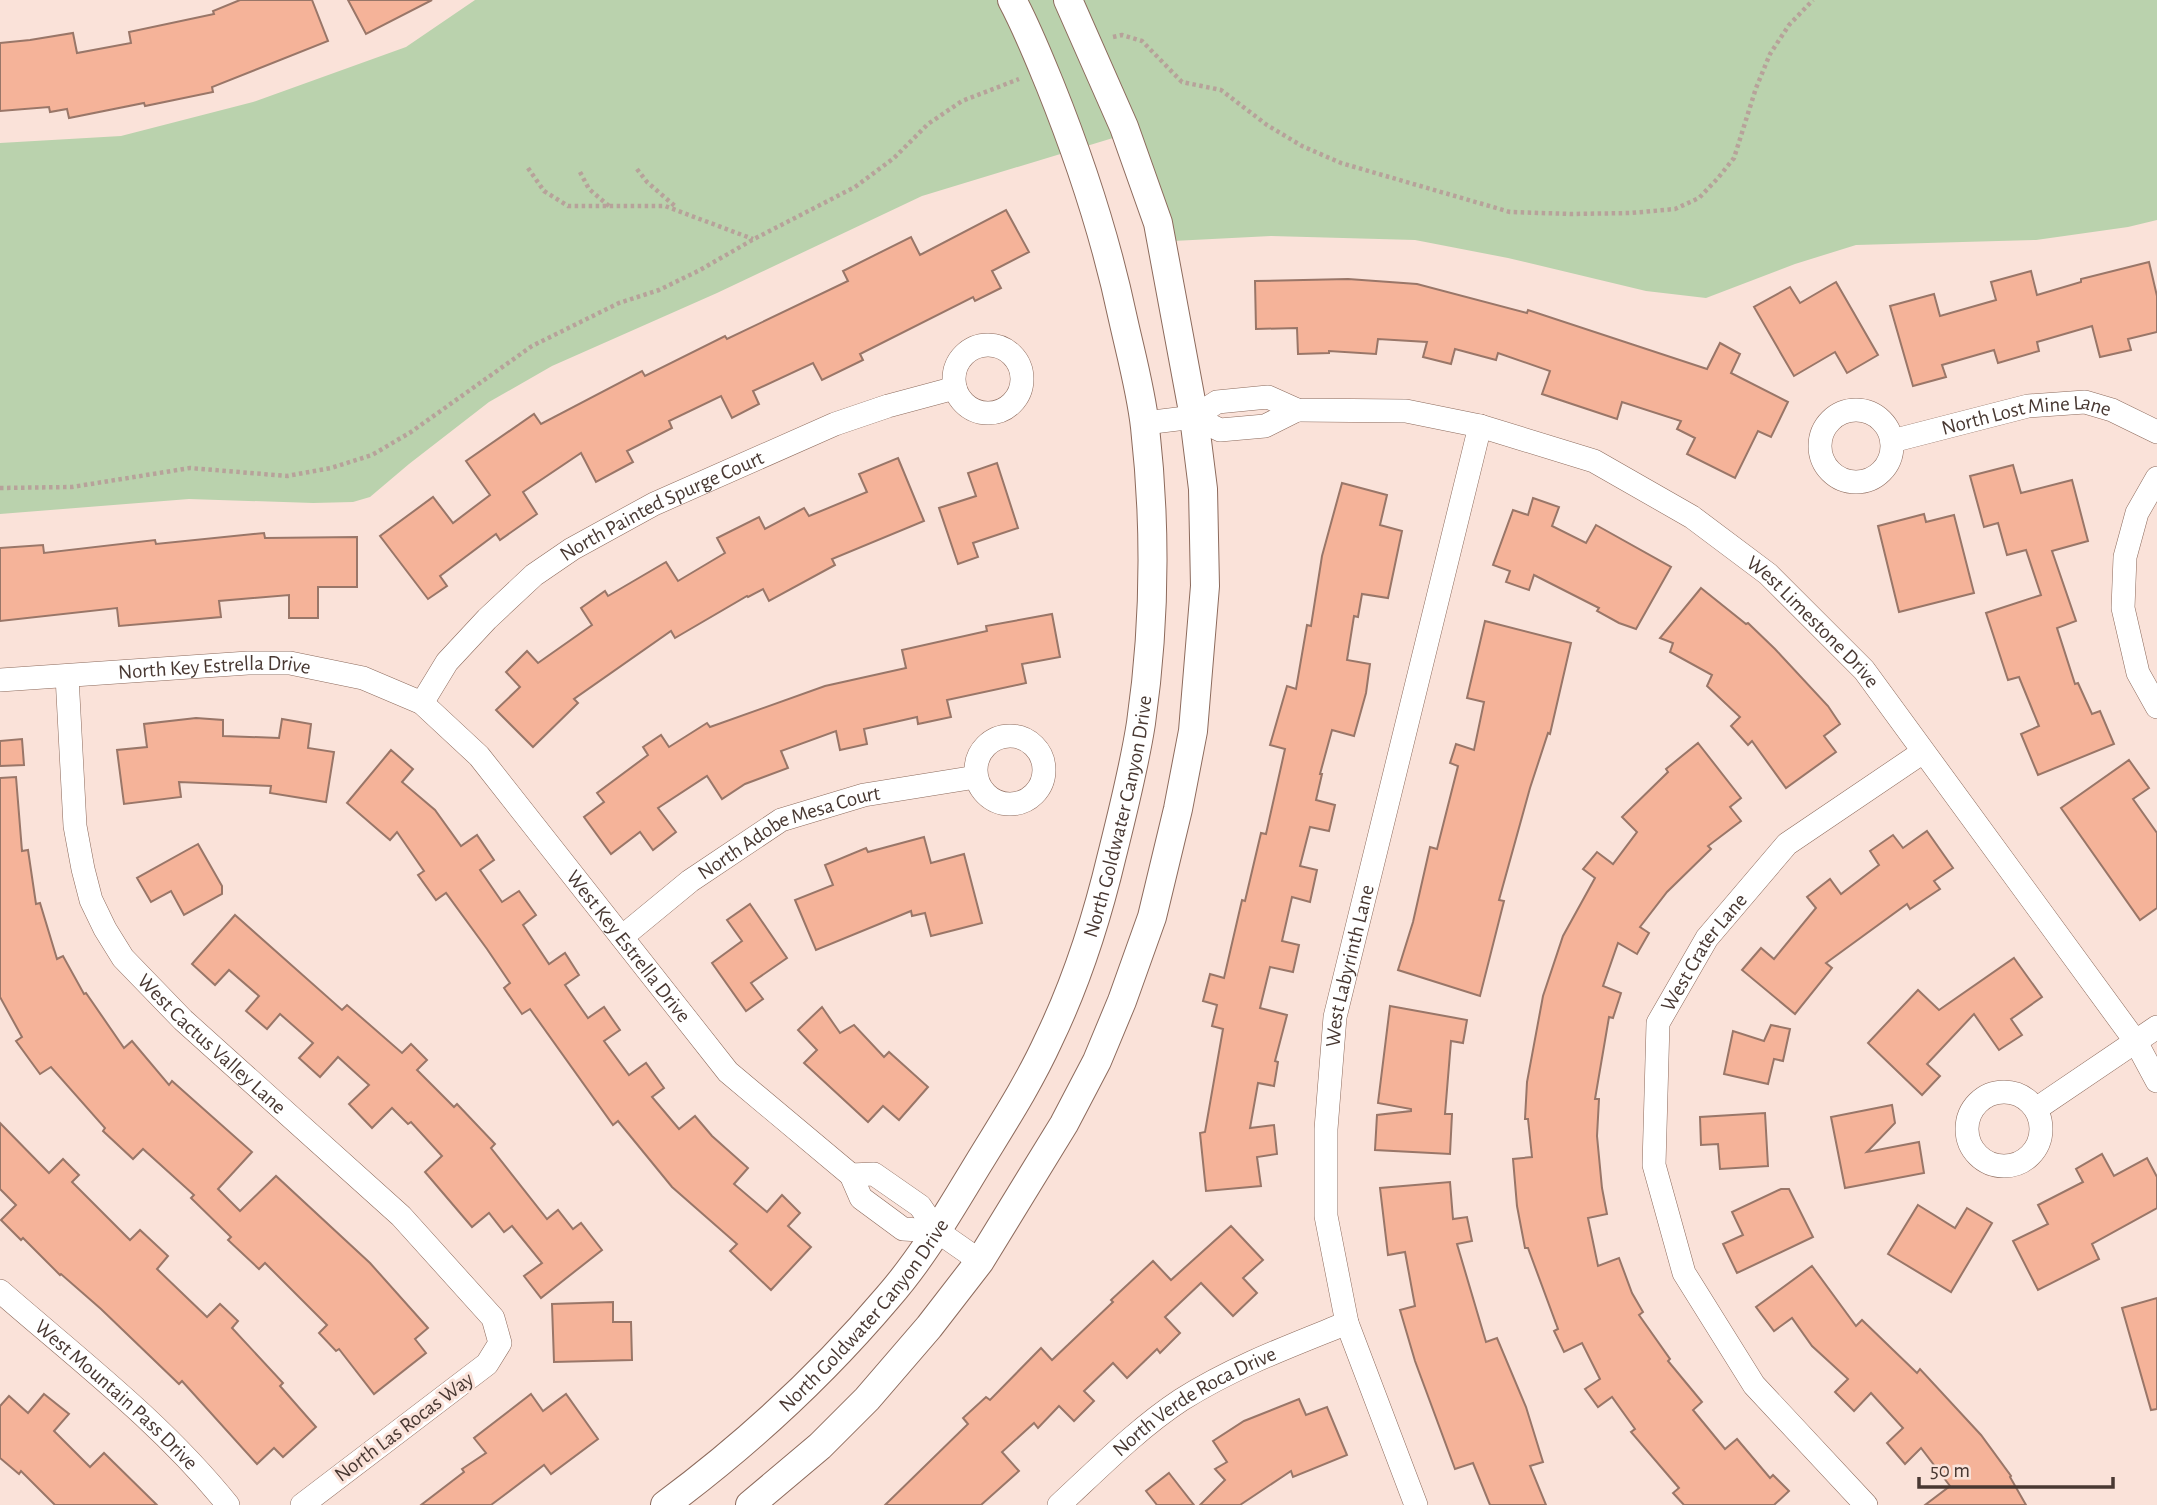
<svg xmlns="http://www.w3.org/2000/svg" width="2157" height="1505" font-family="'Alegreya Sans',sans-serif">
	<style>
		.green { fill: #bad2ad }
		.building { fill: #f5b399; stroke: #997668; stroke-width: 2 }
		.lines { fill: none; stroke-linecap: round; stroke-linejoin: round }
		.minor-casing { stroke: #8c6a5c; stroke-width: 24 }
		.tertiary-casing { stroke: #8c6a5c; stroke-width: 30 }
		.path { stroke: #b7a29a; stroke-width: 4.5; stroke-dasharray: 3.5 3.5; stroke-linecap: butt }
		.minor { stroke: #fff; stroke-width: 23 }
		.tertiary { stroke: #fff; stroke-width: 28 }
		.labels { text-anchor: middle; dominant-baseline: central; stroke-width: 6; stroke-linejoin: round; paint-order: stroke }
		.street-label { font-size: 21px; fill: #483832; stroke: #fae2d9 }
	</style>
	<rect width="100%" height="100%" fill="#fae2d9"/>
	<!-- green -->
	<path class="green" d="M 475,0 L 2157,0 L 2157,220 L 2128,227 L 2036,240 L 1856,245 L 1795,264 L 1706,298 L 1646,291 L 1508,258 L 1415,240 L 1271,236 L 1173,241 L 1136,131 L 922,196 L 717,293 L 552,366 L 489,402 L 409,464 L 370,497 L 353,502 L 313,503 L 189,499 L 0,514 L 0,143 L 121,136 L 253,102 L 406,47 Z"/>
	<!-- building -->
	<g class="building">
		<path d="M 240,0 L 312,0 L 328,41 L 212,87 L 213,92 L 145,106 L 144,103 L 69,118 L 67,109 L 50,112 L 49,107 L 0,111 L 0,43 L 30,40 L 73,33 L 77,53 L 131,43 L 129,32 L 214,14 L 213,11 Z"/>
		<path d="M 348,0 L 432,0 L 366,34 Z"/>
		<path d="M 1006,210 L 1029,252 L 992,271 L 1001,288 L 975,301 L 973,297 L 860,354 L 863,360 L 822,380 L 813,363 L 753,391 L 759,404 L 732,418 L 721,396 L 669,421 L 672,428 L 627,451 L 633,462 L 596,482 L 581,453 L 523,492 L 537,514 L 500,540 L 496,534 L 440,576 L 447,586 L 428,599 L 380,536 L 433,497 L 453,523 L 490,495 L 466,461 L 534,414 L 541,424 L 642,371 L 645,376 L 725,336 L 727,339 L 848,281 L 843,271 L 911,237 L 920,255 Z"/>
		<path d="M 2149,262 L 2157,296 L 2157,332 L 2128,339 L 2131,350 L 2100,357 L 2092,326 L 2037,342 L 2039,351 L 1998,363 L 1994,350 L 1942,365 L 1946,377 L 1913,386 L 1890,306 L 1934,294 L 1940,316 L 1996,300 L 1991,282 L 2031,271 L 2037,295 L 2081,282 L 2081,279 Z"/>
		<path d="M 1348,279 L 1417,284 L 1527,313 L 1528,310 L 1707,369 L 1720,343 L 1740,354 L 1731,373 L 1788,402 L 1771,437 L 1758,431 L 1735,478 L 1687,454 L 1695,438 L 1677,429 L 1681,421 L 1622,402 L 1617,419 L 1542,394 L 1550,371 L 1498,353 L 1496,360 L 1455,349 L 1451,364 L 1423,357 L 1427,342 L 1378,339 L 1376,354 L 1329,351 L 1329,353 L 1298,354 L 1297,328 L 1256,329 L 1255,281 Z"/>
		<path d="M 1836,282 L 1878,355 L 1847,373 L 1835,352 L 1794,376 L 1754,307 L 1790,287 L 1800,303 Z"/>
		<path d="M 898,458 L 924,521 L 832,559 L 835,565 L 769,601 L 763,589 L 748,597 L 747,596 L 675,638 L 671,631 L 574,699 L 578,703 L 533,747 L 496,710 L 520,687 L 506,672 L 527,651 L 538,663 L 592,625 L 581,608 L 605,591 L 608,596 L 666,562 L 678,581 L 725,553 L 717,538 L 759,517 L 765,529 L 804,508 L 809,516 L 867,492 L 859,474 Z"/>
		<path d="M 997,463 L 1018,528 L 973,543 L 978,557 L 958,564 L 939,508 L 976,496 L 968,473 Z"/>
		<path d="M 2013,465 L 2021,493 L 2072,480 L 2088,541 L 2052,551 L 2076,621 L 2057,628 L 2075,684 L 2078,683 L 2092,714 L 2100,711 L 2114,744 L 2038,775 L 2021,734 L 2039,726 L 2019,677 L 2008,680 L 1986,613 L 2041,595 L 2026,550 L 2007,555 L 1998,523 L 1984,527 L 1970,476 Z"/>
		<path d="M 1342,483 L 1387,495 L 1380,525 L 1402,531 L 1388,598 L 1362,594 L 1358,617 L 1354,616 L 1347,660 L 1370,664 L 1366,693 L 1354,736 L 1332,730 L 1320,774 L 1322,774 L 1316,800 L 1335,805 L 1329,831 L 1310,827 L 1300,866 L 1317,870 L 1310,902 L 1292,897 L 1282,941 L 1299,945 L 1293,972 L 1270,967 L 1260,1008 L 1287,1015 L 1275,1061 L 1278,1062 L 1274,1086 L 1258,1083 L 1250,1128 L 1274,1125 L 1277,1154 L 1257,1157 L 1261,1186 L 1206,1191 L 1200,1133 L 1205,1132 L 1223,1029 L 1212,1026 L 1217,1005 L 1203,1001 L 1210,974 L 1224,978 L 1242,900 L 1245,901 L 1261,833 L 1266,834 L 1285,749 L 1270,745 L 1287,686 L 1296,689 L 1307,625 L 1311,626 L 1322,556 Z"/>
		<path d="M 1533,498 L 1559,507 L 1552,526 L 1586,543 L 1596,525 L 1671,567 L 1636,629 L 1619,623 L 1597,611 L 1599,608 L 1534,575 L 1529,590 L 1506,582 L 1510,571 L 1493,565 L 1513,510 L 1528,515 Z"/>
		<path d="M 1924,514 L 1926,522 L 1954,515 L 1974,593 L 1899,612 L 1878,526 Z"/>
		<path d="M 264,533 L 265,538 L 357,537 L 357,587 L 318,587 L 318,618 L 289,618 L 289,595 L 219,601 L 221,617 L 177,621 L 119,626 L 117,608 L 0,621 L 0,548 L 43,545 L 44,553 L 155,540 L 156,544 Z"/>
		<path d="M 1701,588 L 1746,624 L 1748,623 L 1775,649 L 1828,706 L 1840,724 L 1824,736 L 1836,752 L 1786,788 L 1752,741 L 1748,745 L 1731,726 L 1740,717 L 1707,686 L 1712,675 L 1670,652 L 1673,643 L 1660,638 Z"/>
		<path d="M 1052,614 L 1060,657 L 1022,664 L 1026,683 L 947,700 L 951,717 L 918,724 L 917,717 L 864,729 L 867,744 L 840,750 L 836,731 L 781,751 L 788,768 L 745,784 L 722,799 L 707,776 L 658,808 L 676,832 L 653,850 L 640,832 L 611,854 L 584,817 L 604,802 L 597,793 L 648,755 L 643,747 L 661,735 L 669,747 L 707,723 L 710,727 L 825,686 L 906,668 L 902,650 L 987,631 L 986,626 Z"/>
		<path d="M 1485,621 L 1571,643 L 1550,734 L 1548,733 L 1530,788 L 1499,900 L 1504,901 L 1480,996 L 1398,970 L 1413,922 L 1430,847 L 1437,849 L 1458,766 L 1450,763 L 1456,744 L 1474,750 L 1484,702 L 1467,698 Z"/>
		<path d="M 196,718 L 223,720 L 223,736 L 279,738 L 282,719 L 311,724 L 308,748 L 334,752 L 326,802 L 270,793 L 271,786 L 179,782 L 181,797 L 124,804 L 117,750 L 147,747 L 144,724 Z"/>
		<path d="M 22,739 L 24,765 L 0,766 L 0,741 Z"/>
		<path d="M 1698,743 L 1741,798 L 1730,807 L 1741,821 L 1708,846 L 1711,849 L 1667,892 L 1640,927 L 1649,933 L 1637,954 L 1618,943 L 1603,986 L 1621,993 L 1613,1018 L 1609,1017 L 1595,1099 L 1599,1099 L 1597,1136 L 1602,1188 L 1607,1214 L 1588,1218 L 1598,1266 L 1619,1258 L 1632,1293 L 1643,1312 L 1639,1315 L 1670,1359 L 1668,1361 L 1702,1402 L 1693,1410 L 1725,1449 L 1737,1439 L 1770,1478 L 1773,1475 L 1789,1491 L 1774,1505 L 1684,1505 L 1673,1493 L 1679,1488 L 1631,1432 L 1635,1429 L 1612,1397 L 1598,1407 L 1585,1389 L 1600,1379 L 1582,1343 L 1564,1352 L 1554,1331 L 1558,1329 L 1528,1248 L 1525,1248 L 1517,1206 L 1513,1159 L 1532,1157 L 1528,1119 L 1525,1119 L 1527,1082 L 1543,996 L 1563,936 L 1595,878 L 1583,869 L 1597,852 L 1613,864 L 1637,832 L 1622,817 L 1668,772 L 1666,769 Z"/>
		<path d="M 391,750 L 413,769 L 402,782 L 435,810 L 461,846 L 477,835 L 494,860 L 480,870 L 502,902 L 519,891 L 536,915 L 523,925 L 549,964 L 565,953 L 579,975 L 565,985 L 588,1018 L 604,1007 L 620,1030 L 604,1041 L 629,1075 L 646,1063 L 664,1088 L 652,1097 L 679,1129 L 695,1116 L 712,1136 L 748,1168 L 734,1184 L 767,1212 L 782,1195 L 800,1213 L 788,1226 L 811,1247 L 771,1290 L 730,1251 L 737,1244 L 672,1187 L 618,1121 L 613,1125 L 530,1009 L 522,1014 L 504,988 L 510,983 L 487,949 L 446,893 L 436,900 L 418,875 L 424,871 L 397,832 L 390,840 L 347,803 Z"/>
		<path d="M 2129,760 L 2149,788 L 2133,799 L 2157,833 L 2157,908 L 2140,920 L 2061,808 Z"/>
		<path d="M 16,777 L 22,851 L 28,850 L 36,904 L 40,903 L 57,959 L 63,956 L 84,994 L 86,993 L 124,1048 L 132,1041 L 169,1085 L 172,1081 L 252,1152 L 218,1189 L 240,1211 L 276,1176 L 370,1263 L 428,1328 L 415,1339 L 426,1353 L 374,1394 L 339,1349 L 336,1351 L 319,1333 L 327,1325 L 265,1263 L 259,1269 L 228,1240 L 231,1237 L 191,1198 L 194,1195 L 143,1149 L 133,1159 L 103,1131 L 105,1128 L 51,1067 L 40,1074 L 16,1041 L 22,1037 L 0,997 L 0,778 Z"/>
		<path d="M 1927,831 L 1953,868 L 1934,881 L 1940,889 L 1910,909 L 1907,904 L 1826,963 L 1832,968 L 1795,1014 L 1742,970 L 1761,948 L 1774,959 L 1816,908 L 1807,897 L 1830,879 L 1841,894 L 1879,865 L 1870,851 L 1893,835 L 1903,848 Z"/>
		<path d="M 924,837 L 931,863 L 964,854 L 982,923 L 931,936 L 925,913 L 912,916 L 911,911 L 816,950 L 795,900 L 833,885 L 825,865 L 866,848 L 868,852 Z"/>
		<path d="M 198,844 L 222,886 L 222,894 L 184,915 L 171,891 L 151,902 L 137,878 Z"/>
		<path d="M 750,904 L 787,958 L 751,983 L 763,999 L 746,1011 L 712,963 L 742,941 L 727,920 Z"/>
		<path d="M 235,915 L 342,1010 L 347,1005 L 402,1053 L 411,1044 L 427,1060 L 417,1070 L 454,1107 L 457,1104 L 495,1144 L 491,1148 L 547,1219 L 558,1210 L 573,1229 L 581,1223 L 602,1250 L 541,1298 L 524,1276 L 542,1263 L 512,1226 L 504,1232 L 489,1213 L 472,1227 L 425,1172 L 442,1156 L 411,1122 L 408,1124 L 392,1108 L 372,1128 L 349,1104 L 369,1085 L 338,1057 L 320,1077 L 299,1058 L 313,1043 L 280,1014 L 267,1029 L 246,1011 L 259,996 L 229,970 L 215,985 L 192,964 Z"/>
		<path d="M 2014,958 L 2042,997 L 2011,1019 L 2022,1035 L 1999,1050 L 1974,1014 L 1927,1064 L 1940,1076 L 1922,1095 L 1868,1043 L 1918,990 L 1939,1010 Z"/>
		<path d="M 1390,1006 L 1467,1020 L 1463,1043 L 1451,1041 L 1445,1114 L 1452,1114 L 1450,1154 L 1375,1150 L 1377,1115 L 1411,1111 L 1411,1109 L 1378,1103 Z"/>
		<path d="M 822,1007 L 840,1033 L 854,1025 L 884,1057 L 889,1052 L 928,1087 L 899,1120 L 883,1106 L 868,1122 L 804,1063 L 817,1050 L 798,1030 Z"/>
		<path d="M 1771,1025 L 1790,1029 L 1783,1061 L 1774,1059 L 1768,1084 L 1724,1074 L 1733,1031 L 1764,1041 Z"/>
		<path d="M 1892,1105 L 1895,1123 L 1867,1152 L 1919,1142 L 1924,1173 L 1845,1188 L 1831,1117 Z"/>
		<path d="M 1765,1113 L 1768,1166 L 1720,1169 L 1718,1144 L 1701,1145 L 1700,1117 Z"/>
		<path d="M 0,1123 L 49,1173 L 63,1159 L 79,1175 L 72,1182 L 130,1240 L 140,1230 L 168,1256 L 157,1269 L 207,1317 L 220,1304 L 238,1321 L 232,1328 L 283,1383 L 280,1386 L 316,1427 L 283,1457 L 274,1448 L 257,1464 L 182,1381 L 179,1384 L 101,1309 L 61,1274 L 60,1275 L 23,1238 L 21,1240 L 1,1220 L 16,1205 L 0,1189 Z"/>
		<path d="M 2102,1154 L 2114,1176 L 2147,1158 L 2157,1177 L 2157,1208 L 2092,1244 L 2099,1259 L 2038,1290 L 2013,1241 L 2048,1224 L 2038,1205 L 2083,1182 L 2076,1169 Z"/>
		<path d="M 1450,1182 L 1453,1219 L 1467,1217 L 1472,1241 L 1457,1244 L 1486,1342 L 1497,1338 L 1526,1407 L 1543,1462 L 1530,1466 L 1546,1505 L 1490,1505 L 1473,1463 L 1455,1469 L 1415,1361 L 1400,1310 L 1415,1306 L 1405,1252 L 1388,1255 L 1380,1188 Z"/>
		<path d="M 1781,1189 L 1789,1189 L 1813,1237 L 1737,1273 L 1723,1244 L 1743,1235 L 1732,1212 Z"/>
		<path d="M 1918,1205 L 1955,1228 L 1967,1208 L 1992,1223 L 1951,1292 L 1888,1254 Z"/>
		<path d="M 1231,1226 L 1263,1260 L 1243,1278 L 1257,1293 L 1233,1316 L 1201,1283 L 1165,1317 L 1180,1333 L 1160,1353 L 1157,1349 L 1127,1378 L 1113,1363 L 1084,1391 L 1094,1401 L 1074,1421 L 1059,1406 L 1038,1428 L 1034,1423 L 1002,1452 L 1019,1471 L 981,1505 L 885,1505 L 968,1424 L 963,1418 L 986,1397 L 990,1400 L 1041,1348 L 1052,1360 L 1113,1302 L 1111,1300 L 1153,1261 L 1171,1280 Z"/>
		<path d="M 1812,1266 L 1856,1326 L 1862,1320 L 1917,1373 L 1920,1369 L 1981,1435 L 2011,1476 L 2010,1477 L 2026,1505 L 1925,1505 L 1950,1486 L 1921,1448 L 1905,1464 L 1887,1443 L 1903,1428 L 1871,1393 L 1854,1411 L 1835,1392 L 1848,1379 L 1812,1346 L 1792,1318 L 1774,1331 L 1756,1307 Z"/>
		<path d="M 2157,1298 L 2157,1409 L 2151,1410 L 2122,1308 Z"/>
		<path d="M 613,1302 L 613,1322 L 631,1322 L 632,1360 L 554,1362 L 552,1304 Z"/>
		<path d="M 44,1394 L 69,1414 L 54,1431 L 90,1467 L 104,1453 L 157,1505 L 55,1505 L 21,1471 L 19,1474 L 0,1458 L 0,1406 L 9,1396 L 28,1413 Z"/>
		<path d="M 531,1394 L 543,1411 L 566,1394 L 598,1439 L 551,1474 L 544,1465 L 491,1505 L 421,1505 L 464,1472 L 462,1469 L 486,1453 L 474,1438 Z"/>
		<path d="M 1299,1399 L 1306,1415 L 1327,1407 L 1347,1455 L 1293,1477 L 1291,1471 L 1240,1505 L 1200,1505 L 1225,1480 L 1215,1469 L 1227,1462 L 1213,1441 L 1244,1421 Z"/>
		<path d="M 1169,1473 L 1194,1505 L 1157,1505 L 1146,1491 Z"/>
	</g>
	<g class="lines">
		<!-- minor casing -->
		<g class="minor-casing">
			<g id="minor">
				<circle cx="988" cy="379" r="34"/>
				<circle cx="1856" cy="446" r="36"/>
				<path d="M 1194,417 L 1220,430 L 1265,426 L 1297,410"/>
				<path id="s1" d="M 1145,423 L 1194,417 L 1217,402 L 1268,397 L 1297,410 L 1406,411 L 1480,426 L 1594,461 L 1692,517 L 1768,574 L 1864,670 L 2136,1042 L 2157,1081"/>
				<path id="s2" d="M 1892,441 L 2028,406 L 2085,402 L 2112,410 L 2157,432"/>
				<path d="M 2157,478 L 2137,513 L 2125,557 L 2123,608 L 2138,673 L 2157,707"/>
				<path id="s3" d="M 67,676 L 75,826 L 83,869 L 91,900 L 105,929 L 123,958 L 183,1020 L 401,1216 L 493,1318 L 500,1343 L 487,1364 L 302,1505"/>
				<path id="s4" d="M 0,680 L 248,663 L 290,663 L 363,678 L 422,703 L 479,756 L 728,1072 L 851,1175 L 861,1198 L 903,1229 L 937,1231"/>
				<path id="s5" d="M 422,703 L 447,662 L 487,619 L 534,575 L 572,549 L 654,504 L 835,424 L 888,406 L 955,388"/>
				<circle cx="1010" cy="770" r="34"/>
				<path id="s6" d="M 622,937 L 690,881 L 781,820 L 864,795 L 976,777"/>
				<circle cx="2004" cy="1129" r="37"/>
				<path d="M 2036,1109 L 2157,1027"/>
				<path d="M 851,1175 L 874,1174 L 920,1206 L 937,1231 L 980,1261"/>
				<path id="s7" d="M 0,1291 C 78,1359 163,1424 228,1505"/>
				<path id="s8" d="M 1059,1505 C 1098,1469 1137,1429 1181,1400 C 1233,1367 1290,1346 1347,1323"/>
				<path id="s9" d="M 1416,1505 L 1347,1323 L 1326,1216 L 1326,1129 L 1335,1017 L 1480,426"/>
				<path id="s10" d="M 1866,1505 L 1754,1385 L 1684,1273 L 1654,1165 L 1658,1023 L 1707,938 L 1787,844 L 1923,752"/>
			</g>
		</g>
		<!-- tertiary casing -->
		<g class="tertiary-casing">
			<g id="tertiary">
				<path id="s11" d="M 665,1505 C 747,1444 822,1375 888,1297 C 923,1257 950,1210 978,1164 C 1003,1123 1029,1083 1049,1039 C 1077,981 1097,918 1112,855 C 1123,811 1134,768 1141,723 C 1155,625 1156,525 1145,427 C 1141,391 1131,355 1123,319 C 1106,238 1081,162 1050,85 C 1038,56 1027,28 1012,0"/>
				<path d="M 750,1505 L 820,1446 L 867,1399 L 929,1327 L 980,1261 L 1064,1124 L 1097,1061 L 1122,1001 L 1152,917 L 1178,809 L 1193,731 L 1205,586 L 1203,489 L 1194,417 L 1158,223 L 1124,127 L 1068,0"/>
			</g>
		</g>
		<!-- path -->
		<g class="path">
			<path d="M 1113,37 L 1122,35 L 1142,41 L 1182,82 L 1221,90 L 1267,125 L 1302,146 L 1341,163 L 1510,212 L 1572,214 L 1631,213 L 1675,209 L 1699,198 L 1718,178 L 1734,158 L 1756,88 L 1770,54 L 1789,25 L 1813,0"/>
			<path d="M 528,168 L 544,191 L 568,206 L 665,206 L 753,239"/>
			<path d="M 637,169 L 647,182 L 676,207"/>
			<path d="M 580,172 L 589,189 L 609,206"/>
			<path d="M 0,488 L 72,487 L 190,468 L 287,476 L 331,468 L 372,455 L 411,432 L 532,346 L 619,303 L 659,290 L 700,270 L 754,239 L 855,187 L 894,158 L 928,124 L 962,101 L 1019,79"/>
		</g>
		<!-- minor -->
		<use href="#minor" class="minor"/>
		<!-- tertiary -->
		<use href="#tertiary" class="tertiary"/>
	</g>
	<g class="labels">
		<!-- street labels -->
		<g class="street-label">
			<text stroke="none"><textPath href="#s2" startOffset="138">North Lost Mine Lane</textPath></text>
			<text stroke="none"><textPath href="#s5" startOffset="317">North Painted Spurge Court</textPath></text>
			<text stroke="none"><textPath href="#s1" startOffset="737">West Limestone Drive</textPath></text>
			<text stroke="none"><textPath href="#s4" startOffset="215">North Key Estrella Drive</textPath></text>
			<text stroke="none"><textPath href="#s11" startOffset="844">North Goldwater Canyon Drive</textPath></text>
			<text stroke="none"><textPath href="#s6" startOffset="200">North Adobe Mesa Court</textPath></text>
			<text stroke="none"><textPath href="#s4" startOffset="749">West Key Estrella Drive</textPath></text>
			<text stroke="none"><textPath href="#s10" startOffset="635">West Crater Lane</textPath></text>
			<text stroke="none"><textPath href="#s9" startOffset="556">West Labyrinth Lane</textPath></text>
			<text stroke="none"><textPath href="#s3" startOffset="416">West Cactus Valley Lane</textPath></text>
			<text stroke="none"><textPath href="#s11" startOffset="276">North Goldwater Canyon Drive</textPath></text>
			<text stroke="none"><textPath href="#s7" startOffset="156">West Mountain Pass Drive</textPath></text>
			<text stroke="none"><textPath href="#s8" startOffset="172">North Verde Roca Drive</textPath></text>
			<text transform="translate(404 1427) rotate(-37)">North Las Rocas Way</text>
		</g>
	</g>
	<!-- scale -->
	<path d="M1919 1477v10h194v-10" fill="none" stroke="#483832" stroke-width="3.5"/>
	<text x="1930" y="1477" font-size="21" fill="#483832" stroke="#fae2d9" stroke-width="5" paint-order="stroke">50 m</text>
</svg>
